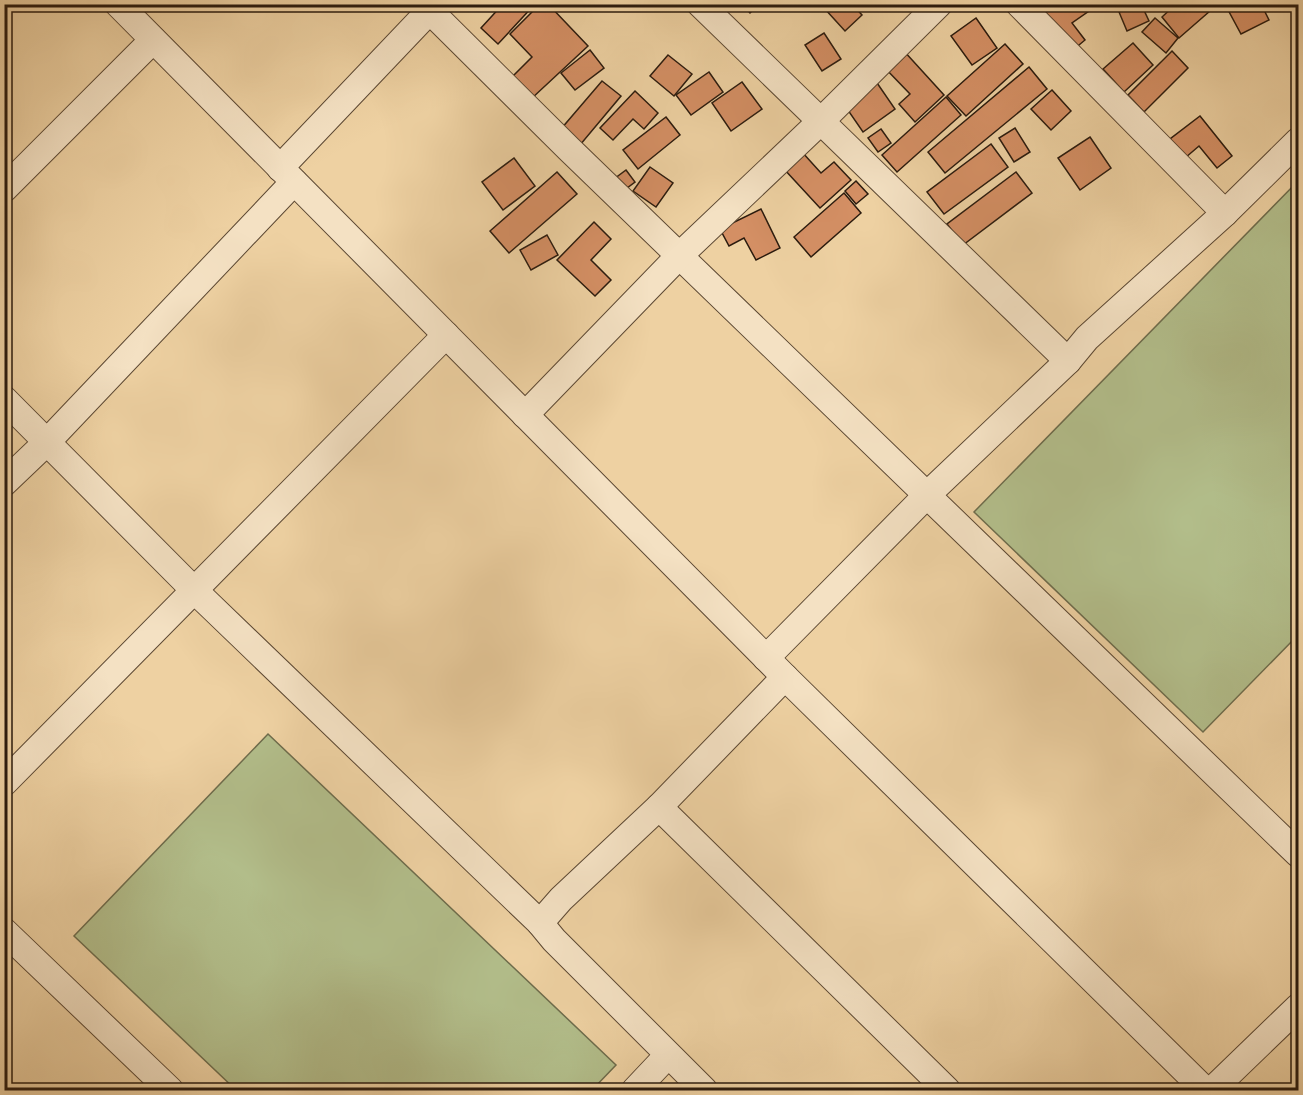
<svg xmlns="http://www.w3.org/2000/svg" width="1303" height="1095" font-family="'EB Garamond',serif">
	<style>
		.green { fill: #b2bd8a; stroke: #6e6c4c; stroke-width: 1.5 }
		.building { fill: #d48f64; stroke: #2b1b0e; stroke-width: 1.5 }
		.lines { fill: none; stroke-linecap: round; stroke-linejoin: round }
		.street-casing { stroke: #5c4833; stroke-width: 28 }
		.street { stroke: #f4e1c3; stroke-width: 26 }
	</style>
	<rect width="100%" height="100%" fill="#eed1a2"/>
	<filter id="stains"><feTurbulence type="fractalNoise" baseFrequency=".00333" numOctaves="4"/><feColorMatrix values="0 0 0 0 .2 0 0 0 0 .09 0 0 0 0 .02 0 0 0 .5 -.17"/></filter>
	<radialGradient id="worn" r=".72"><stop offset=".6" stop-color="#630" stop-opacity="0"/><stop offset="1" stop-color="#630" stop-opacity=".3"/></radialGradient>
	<!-- green -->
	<g class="green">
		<path d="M 1298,181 L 1298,635 L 1203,732 L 974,512 Z"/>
		<path d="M 268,734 L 616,1065 L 592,1090 L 236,1090 L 74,936 Z"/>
	</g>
	<!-- building -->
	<g class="building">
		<path d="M 503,4 L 535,4 L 498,44 L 481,28 Z"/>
		<path d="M 540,4 L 548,4 L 588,46 L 531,99 L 511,78 L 532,57 L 510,34 Z"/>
		<path d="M 742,4 L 759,4 L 750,13 Z"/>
		<path d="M 831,4 L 852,4 L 862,15 L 845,31 L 825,9 Z"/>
		<path d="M 1037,4 L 1084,4 L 1089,11 L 1072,23 L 1085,40 L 1073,50 Z"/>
		<path d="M 1137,4 L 1141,4 L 1149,21 L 1127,31 L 1119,12 Z"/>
		<path d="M 1176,4 L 1218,4 L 1179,38 L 1162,17 Z"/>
		<path d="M 1233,4 L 1261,4 L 1269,20 L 1241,34 L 1227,8 Z"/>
		<path d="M 976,18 L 997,48 L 972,65 L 951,36 Z"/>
		<path d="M 1155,18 L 1178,38 L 1166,53 L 1142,32 Z"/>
		<path d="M 824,33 L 841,59 L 822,71 L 805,45 Z"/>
		<path d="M 1133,43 L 1153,65 L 1124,92 L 1103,69 Z"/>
		<path d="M 1005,44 L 1023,64 L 966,116 L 947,96 Z"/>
		<path d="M 590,50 L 604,68 L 575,90 L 561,73 Z"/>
		<path d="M 903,50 L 944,95 L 915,122 L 899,104 L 910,94 L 884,67 Z"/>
		<path d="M 1172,51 L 1188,68 L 1144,112 L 1128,95 Z"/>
		<path d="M 668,55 L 692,74 L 674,96 L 650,76 Z"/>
		<path d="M 1029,67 L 1047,89 L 945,173 L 928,152 Z"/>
		<path d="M 709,72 L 723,92 L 691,115 L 676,95 Z"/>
		<path d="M 875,80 L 895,109 L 863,132 L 843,103 Z"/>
		<path d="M 602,81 L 621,96 L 580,145 L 561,129 Z"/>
		<path d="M 742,82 L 762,109 L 731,131 L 712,103 Z"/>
		<path d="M 1052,90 L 1071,111 L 1051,130 L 1031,109 Z"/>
		<path d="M 635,91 L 658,113 L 644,129 L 633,119 L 613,140 L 600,128 Z"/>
		<path d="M 946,97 L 961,115 L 897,172 L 882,155 Z"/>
		<path d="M 1200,116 L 1232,156 L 1217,168 L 1199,146 L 1185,158 L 1170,139 Z"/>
		<path d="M 666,117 L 680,135 L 638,169 L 623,150 Z"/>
		<path d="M 1015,128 L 1030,152 L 1014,162 L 999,138 Z"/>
		<path d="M 881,129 L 891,143 L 878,152 L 868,138 Z"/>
		<path d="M 1090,137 L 1111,168 L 1080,190 L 1058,158 Z"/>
		<path d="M 991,144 L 1008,167 L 944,214 L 927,192 Z"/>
		<path d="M 802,152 L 821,173 L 834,162 L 851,180 L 820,208 L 784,169 Z"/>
		<path d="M 514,158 L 535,186 L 503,210 L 482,182 Z"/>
		<path d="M 650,167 L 673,183 L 656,207 L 633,191 Z"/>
		<path d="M 626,170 L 635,182 L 619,194 L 610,182 Z"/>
		<path d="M 557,172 L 577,194 L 509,253 L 490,231 Z"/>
		<path d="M 1016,172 L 1032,193 L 963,245 L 947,224 Z"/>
		<path d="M 856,181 L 868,194 L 856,204 L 845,191 Z"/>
		<path d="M 844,193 L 861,213 L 811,257 L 794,237 Z"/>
		<path d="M 761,209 L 780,248 L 756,260 L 744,238 L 729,246 L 720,229 Z"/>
		<path d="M 594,222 L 611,239 L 591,260 L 611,280 L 595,296 L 557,260 Z"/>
		<path d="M 547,235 L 558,255 L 531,270 L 520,250 Z"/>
	</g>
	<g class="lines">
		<!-- street casing -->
		<g class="street-casing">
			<g id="street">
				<path d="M 118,4 L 785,677 L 1205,1090"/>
				<path d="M 423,4 L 569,149 L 1298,854"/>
				<path d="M 700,4 L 1068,361"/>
				<path d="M 1019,4 L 1225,213"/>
				<path d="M 280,168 L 436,4"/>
				<path d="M 4,189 L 153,40"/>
				<path d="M 4,399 L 194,590 L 540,923"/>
				<path d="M 525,415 L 679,256 L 820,122 L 939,4"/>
				<path d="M 4,483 L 47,442 L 294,182"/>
				<path d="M 766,658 L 927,495 L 1068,361 L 1087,338 L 1225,213 L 1298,141"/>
				<path d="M 4,783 L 446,335"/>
				<path d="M 659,807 L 947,1090"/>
				<path d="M 4,931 L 170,1090"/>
				<path d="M 635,1090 L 668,1055"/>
				<path d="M 704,1090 L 554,940 L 540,923 L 561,899 L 659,807 L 785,677"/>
				<path d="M 1212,1090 L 1298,1007"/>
			</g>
		</g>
		<!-- street -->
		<use href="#street" class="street"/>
	</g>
	<!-- margin -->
	<rect width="1303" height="1095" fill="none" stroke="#eed1a2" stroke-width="24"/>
	<rect x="6" y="6" width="1291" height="1083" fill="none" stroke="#2b1b0e" stroke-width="3"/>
	<rect x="12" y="12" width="1279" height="1071" fill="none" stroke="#2b1b0e" stroke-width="1.5"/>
	<rect width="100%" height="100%" filter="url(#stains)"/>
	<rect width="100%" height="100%" fill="url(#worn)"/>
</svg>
